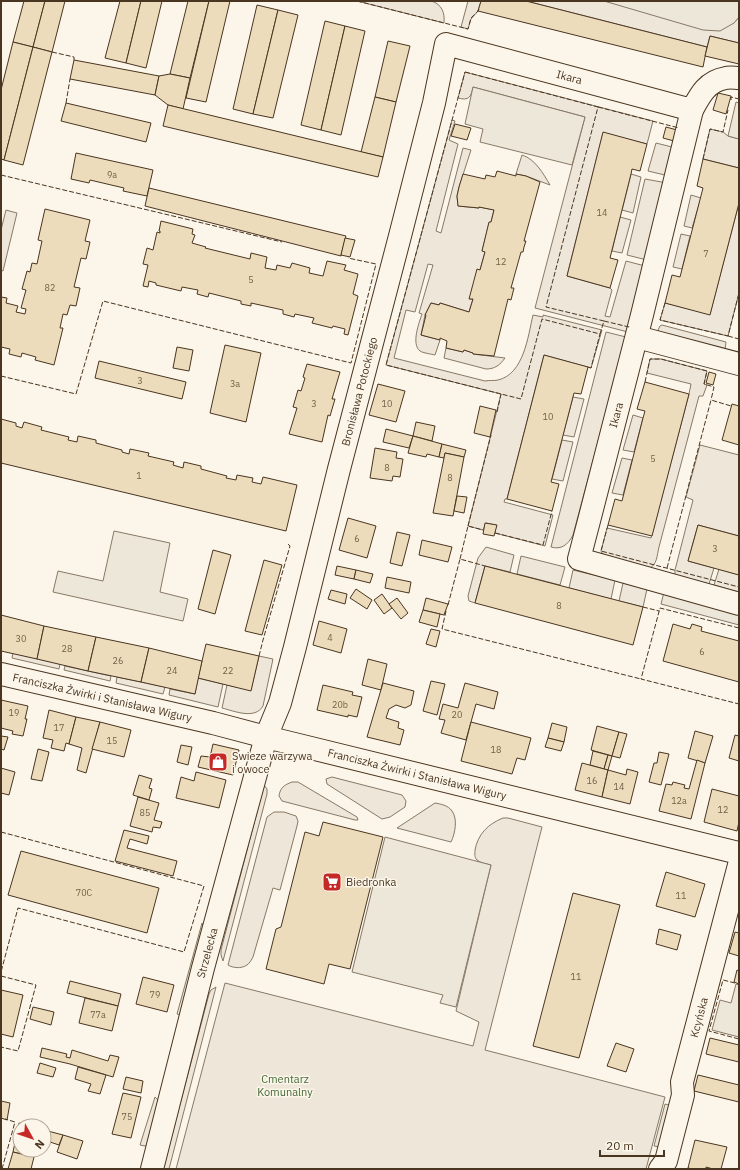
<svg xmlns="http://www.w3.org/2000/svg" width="740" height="1170" font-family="'IBM Plex Sans',sans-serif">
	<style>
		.green { fill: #ede6d9; stroke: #887966 }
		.parking { fill: #ede7d9; stroke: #887966 }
		.building { fill: #ecdcbc; stroke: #4a3520 }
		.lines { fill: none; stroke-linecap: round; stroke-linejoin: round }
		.minor-casing { stroke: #4a3520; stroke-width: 24 }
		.minor { stroke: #fbf6e9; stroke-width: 22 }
		.fence { stroke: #4a3520; stroke-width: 1; stroke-dasharray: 5 2; stroke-linecap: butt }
		.labels { text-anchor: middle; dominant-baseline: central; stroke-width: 3; stroke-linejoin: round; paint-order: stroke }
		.number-label { font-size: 9px; fill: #725f47 }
		.street-label { font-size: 11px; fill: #4a3520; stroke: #fbf6e9 }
		.poi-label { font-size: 11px; fill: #4a3520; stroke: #fbf6e9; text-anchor: start }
		.park-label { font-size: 11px; fill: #436837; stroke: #fbf6e9 }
	</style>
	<rect width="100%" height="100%" fill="#fbf6e9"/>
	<!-- green -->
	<g class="green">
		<path d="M 357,1 L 431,1 C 442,4 445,13 444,23 Z"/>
		<path d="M 468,1 L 481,1 L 478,11 L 471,19 L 468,29 L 461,27 Z"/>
		<path d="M 526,1 L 604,1 L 734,23 L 739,17 L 739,43 L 710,36 L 707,47 Z"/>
		<path d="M 465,72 L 653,121 L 647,144 L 603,133 L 567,276 L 610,288 L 612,290 L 605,316 L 610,317 L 626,261 L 645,266 L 628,332 L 535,308 L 585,117 L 473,87 C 471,97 469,101 458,98 Z"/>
		<path d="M 452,120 L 455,121 L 449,140 L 458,144 L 436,231 L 441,233 L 463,148 L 471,150 L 459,187 L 457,196 L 458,206 L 479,208 L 479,207 L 494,210 L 491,222 L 489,223 L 482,251 L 485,252 L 480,270 L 470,299 L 473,299 L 469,312 L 440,303 L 439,305 L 431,303 L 425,315 L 421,335 L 440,340 L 435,355 C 431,354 423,353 420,351 C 411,344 419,323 422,314 L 419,313 L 433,265 L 428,264 L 415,312 L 406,310 L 394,358 L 485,381 C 489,380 494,381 498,380 C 524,374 528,336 533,315 L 543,317 L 543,315 L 602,330 L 591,368 L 544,355 L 507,499 L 505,499 L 504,502 L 553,515 L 545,546 L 495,533 L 496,525 L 486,523 L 483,530 L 468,526 L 501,394 L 386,365 Z"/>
		<path d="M 710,129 L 723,132 L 728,136 L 739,139 L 739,168 L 703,159 Z"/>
		<path d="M 656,143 L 676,148 L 669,176 L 648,171 Z"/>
		<path d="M 522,155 C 535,159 543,173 550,185 L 526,176 L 516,174 Z"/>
		<path d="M 631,174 L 641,177 L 633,213 L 622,210 Z"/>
		<path d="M 645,179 L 667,183 L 647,260 L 627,255 Z"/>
		<path d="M 691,195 L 701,198 L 692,228 L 684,226 Z"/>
		<path d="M 739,203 L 739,293 L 728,336 L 660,320 L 665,303 L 710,314 Z"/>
		<path d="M 6,210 L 17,213 L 3,271 L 1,270 L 1,230 Z"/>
		<path d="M 620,217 L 631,220 L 622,253 L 612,251 Z"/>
		<path d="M 681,234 L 690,236 L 682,269 L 673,267 Z"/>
		<path d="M 662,325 L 726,342 L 725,350 L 660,332 L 658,330 L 660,326 Z"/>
		<path d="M 606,332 L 626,337 L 573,535 C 568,545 561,550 551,547 Z"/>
		<path d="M 446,348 L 463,352 L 464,350 L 473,353 L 473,354 L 505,358 C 500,365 495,369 486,369 L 444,358 Z"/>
		<path d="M 650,359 L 661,359 L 707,371 L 704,384 L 707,385 L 703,396 L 699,396 L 659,547 C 657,555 657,566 649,568 L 607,557 L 602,553 L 601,551 L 607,528 L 651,538 L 689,394 L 691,384 L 647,373 Z"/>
		<path d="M 573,397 L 584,399 L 574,437 L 563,435 Z"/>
		<path d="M 633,415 L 643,418 L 634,452 L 623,450 Z"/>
		<path d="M 562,440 L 573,442 L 563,481 L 552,479 Z"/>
		<path d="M 700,445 L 739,455 L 739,536 L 698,525 L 688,561 L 714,568 L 709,584 L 675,575 L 675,570 L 693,500 L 686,497 Z"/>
		<path d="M 622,458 L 632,460 L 623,495 L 612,493 Z"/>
		<path d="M 486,547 L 514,555 L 510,572 L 485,566 L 475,603 L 469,601 L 468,596 L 478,558 Z"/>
		<path d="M 521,556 L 565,567 L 560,585 L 517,574 Z"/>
		<path d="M 719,569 L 739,575 L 739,592 L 714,585 Z"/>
		<path d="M 573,570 L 615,580 L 611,599 L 569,588 Z"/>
		<path d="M 623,583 L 647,589 L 643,607 L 619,601 Z"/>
		<path d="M 13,653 L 60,664 L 59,669 L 12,658 Z"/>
		<path d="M 259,656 L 273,659 L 263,706 C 255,720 234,711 222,708 L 227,685 L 251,690 Z"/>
		<path d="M 65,666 L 111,676 L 110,681 L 64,670 Z"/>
		<path d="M 117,677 L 165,687 L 163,694 L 116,683 Z"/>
		<path d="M 198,678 L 223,684 L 218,707 L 169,695 L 170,689 L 195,694 Z"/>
		<path d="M 332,777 L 402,795 L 406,801 L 405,807 L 390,817 L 382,819 L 327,784 L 326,779 Z"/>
		<path d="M 292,782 L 298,782 L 357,817 L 358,820 L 355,820 L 282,801 L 279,796 C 280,788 284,785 292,782 Z"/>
		<path d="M 264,785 L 267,789 L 267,794 L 223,961 L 221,955 L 221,950 Z"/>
		<path d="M 435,803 C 440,804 448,805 452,811 C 458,819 455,834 451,842 L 397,828 Z"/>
		<path d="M 274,812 L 284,812 L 296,816 L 298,821 L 297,826 L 280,890 L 273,888 L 253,957 C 252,959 249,964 247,965 C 241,969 233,968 228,965 L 267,817 Z"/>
		<path d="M 503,818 L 508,818 L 542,827 L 485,1050 L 665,1097 L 646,1169 L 176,1169 L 225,983 L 473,1046 L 479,1022 L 456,1011 L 491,865 C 487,864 480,863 477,860 C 474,857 475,854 475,850 C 478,834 488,824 503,818 Z"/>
		<path d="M 202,923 L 204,927 L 180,1015 L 177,1014 Z"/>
		<path d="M 216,987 L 169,1169 L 163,1169 L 209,994 L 211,990 Z"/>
		<path d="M 155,1097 L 158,1100 L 159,1104 L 149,1144 L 145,1146 L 140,1145 Z"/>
	</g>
	<!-- parking -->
	<g class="parking">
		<path d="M 604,1 L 739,1 L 739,17 L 734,23 L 720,31 L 703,30 Z"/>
		<path d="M 473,87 L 585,117 L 572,165 L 480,142 L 483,129 L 465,124 Z"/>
		<path d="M 736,102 L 739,103 L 739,139 L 728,136 Z"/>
		<path d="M 114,531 L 170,543 L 160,592 L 188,599 L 183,621 L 53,592 L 58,571 L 103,581 Z"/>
		<path d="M 665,588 L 739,608 L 739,625 L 661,604 Z"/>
		<path d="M 385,837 L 491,865 L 456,1007 L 440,1003 L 443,995 L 352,972 Z"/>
		<path d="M 736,984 L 739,985 L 739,1037 L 712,1030 L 720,1000 L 731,1003 Z"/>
		<path d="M 665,1104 L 672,1106 L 661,1147 L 654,1146 Z"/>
	</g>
	<!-- building -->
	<g class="building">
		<path d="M 24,1 L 45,1 L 33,47 L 13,42 Z"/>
		<path d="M 45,1 L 65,1 L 52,52 L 33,47 Z"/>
		<path d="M 120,1 L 141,1 L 126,63 L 105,58 Z"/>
		<path d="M 141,1 L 162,1 L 146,68 L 126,63 Z"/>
		<path d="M 188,1 L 209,1 L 190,78 L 170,74 Z"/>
		<path d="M 209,1 L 230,1 L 206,102 L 186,98 Z"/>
		<path d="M 481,1 L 526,1 L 707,47 L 703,67 L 478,11 Z"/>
		<path d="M 257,5 L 278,10 L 253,114 L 233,109 Z"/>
		<path d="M 278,10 L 298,15 L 273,118 L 253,114 Z"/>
		<path d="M 325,21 L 345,26 L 321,130 L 301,125 Z"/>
		<path d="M 345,26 L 365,31 L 341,135 L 321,130 Z"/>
		<path d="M 710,36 L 739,43 L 739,64 L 705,56 Z"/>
		<path d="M 388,41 L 410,46 L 396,102 L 375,97 Z"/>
		<path d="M 13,42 L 33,47 L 4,160 L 1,159 L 1,90 Z"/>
		<path d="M 33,47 L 52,52 L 23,165 L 4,160 Z"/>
		<path d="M 74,60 L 159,76 L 155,95 L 70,79 Z"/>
		<path d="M 170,74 L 190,78 L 183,109 L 168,105 L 155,95 L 159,76 Z"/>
		<path d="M 718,93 L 731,96 L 726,114 L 713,110 Z"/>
		<path d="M 375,97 L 396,102 L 383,157 L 361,152 Z"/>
		<path d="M 66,103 L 151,123 L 146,142 L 61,121 Z"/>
		<path d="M 168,105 L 383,157 L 378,177 L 163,126 Z"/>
		<path d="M 455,124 L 471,128 L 467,140 L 451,136 Z"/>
		<path d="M 666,127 L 677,130 L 674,141 L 663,138 Z"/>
		<path d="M 603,132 L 647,144 L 640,171 L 632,169 L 631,174 L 610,258 L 618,260 L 610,288 L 567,276 Z"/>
		<path d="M 76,153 L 153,170 L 147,196 L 123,191 L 124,188 L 90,180 L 89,183 L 71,179 Z"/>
		<path d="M 703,159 L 739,168 L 739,203 L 710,315 L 665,303 L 672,275 L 680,277 L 703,188 L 697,186 Z"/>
		<path d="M 497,171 L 516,176 L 516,174 L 526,176 L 540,182 L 524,241 L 526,241 L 524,247 L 523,252 L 521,252 L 511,288 L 514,288 L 511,300 L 508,299 L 494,356 L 473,354 L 473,353 L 464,350 L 463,352 L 446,348 L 447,341 L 440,338 L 440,340 L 421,335 L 426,315 L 425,315 L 431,303 L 439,305 L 440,303 L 469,312 L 473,299 L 469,299 L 477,269 L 480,270 L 485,252 L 482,251 L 489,222 L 491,222 L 494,210 L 479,207 L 479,208 L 458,206 L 457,196 L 459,187 L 463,174 L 485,179 L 486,175 L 495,177 Z"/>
		<path d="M 149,188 L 346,236 L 341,255 L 341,256 L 145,206 Z"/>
		<path d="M 45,209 L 90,220 L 85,241 L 90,242 L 86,259 L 81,258 L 74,287 L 80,288 L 76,306 L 70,305 L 67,315 L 63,314 L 60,328 L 63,328 L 54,365 L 35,360 L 36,357 L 22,353 L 21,357 L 9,354 L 10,349 L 1,347 L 1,297 L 7,298 L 6,303 L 18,306 L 16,312 L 25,314 L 26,309 L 21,308 L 26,290 L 22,289 L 27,271 L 30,272 L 32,263 L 37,264 L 42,241 L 38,240 Z"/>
		<path d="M 161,221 L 193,229 L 192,234 L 195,235 L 192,243 L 206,247 L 205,248 L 250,259 L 251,253 L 267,257 L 265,268 L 276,270 L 277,265 L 290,268 L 292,263 L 310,268 L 309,273 L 323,276 L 327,261 L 346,265 L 344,270 L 358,274 L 353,294 L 358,296 L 348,335 L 344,334 L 345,329 L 333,326 L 332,328 L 312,323 L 314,318 L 295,314 L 294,317 L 283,314 L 283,310 L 251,303 L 251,306 L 241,304 L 241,301 L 209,293 L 208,297 L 197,294 L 198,290 L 182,287 L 181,291 L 156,285 L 156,283 L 149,281 L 148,287 L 143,286 L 148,265 L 143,264 L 147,248 L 153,250 L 157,232 L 160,233 L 160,231 L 159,231 Z"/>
		<path d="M 345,238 L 355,240 L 350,257 L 341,255 Z"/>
		<path d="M 225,345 L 261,353 L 246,422 L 210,413 Z"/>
		<path d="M 177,347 L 193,350 L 189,371 L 173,368 Z"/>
		<path d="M 544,355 L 588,367 L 581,394 L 574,393 L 551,482 L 559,484 L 552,511 L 507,499 Z"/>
		<path d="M 99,361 L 186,382 L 182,399 L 95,378 Z"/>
		<path d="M 307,364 L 340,372 L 332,399 L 335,399 L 330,416 L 328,415 L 322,442 L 289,434 L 297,408 L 293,407 L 298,390 L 301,391 L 305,378 L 303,377 Z"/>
		<path d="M 709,372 L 716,374 L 713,385 L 706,383 Z"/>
		<path d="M 645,382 L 689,394 L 652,536 L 608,525 L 615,499 L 622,501 L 643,418 L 645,411 L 637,409 Z"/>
		<path d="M 378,384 L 405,391 L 396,422 L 369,415 Z"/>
		<path d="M 732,404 L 739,406 L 739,445 L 722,440 Z"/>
		<path d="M 480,406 L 496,410 L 490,437 L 474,433 Z"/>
		<path d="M 1,419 L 16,423 L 16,426 L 22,428 L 24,422 L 42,427 L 41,430 L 69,437 L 68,440 L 77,442 L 78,436 L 96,440 L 96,443 L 122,450 L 122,452 L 129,454 L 130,449 L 149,453 L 148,456 L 174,462 L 173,465 L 183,468 L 184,462 L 201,466 L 201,469 L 227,476 L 226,478 L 236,480 L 237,475 L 253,478 L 252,482 L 261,484 L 263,477 L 297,485 L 286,531 L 1,463 Z"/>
		<path d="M 416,422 L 435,426 L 432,441 L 413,436 Z"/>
		<path d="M 386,429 L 413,436 L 409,448 L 383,442 Z"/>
		<path d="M 413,436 L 442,444 L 439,457 L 427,454 L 426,457 L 408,453 Z"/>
		<path d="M 442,444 L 466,450 L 464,457 L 445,453 L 444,458 L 439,457 Z"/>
		<path d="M 375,448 L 397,452 L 396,458 L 403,459 L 400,477 L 393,476 L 392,481 L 370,478 Z"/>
		<path d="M 445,453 L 464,457 L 453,516 L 433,513 Z"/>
		<path d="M 457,496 L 467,497 L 464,513 L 454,511 Z"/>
		<path d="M 348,518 L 376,526 L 367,558 L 339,550 Z"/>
		<path d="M 485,523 L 497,525 L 494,536 L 483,534 Z"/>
		<path d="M 698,525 L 739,536 L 739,575 L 688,561 Z"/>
		<path d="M 397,532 L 410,535 L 402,566 L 390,563 Z"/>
		<path d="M 422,540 L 452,547 L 448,562 L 419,555 Z"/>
		<path d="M 213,550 L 231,555 L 215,614 L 198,609 Z"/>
		<path d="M 264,560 L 282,565 L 262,635 L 245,631 Z"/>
		<path d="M 337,566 L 356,570 L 354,579 L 335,575 Z"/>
		<path d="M 485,566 L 643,607 L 633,645 L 475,603 Z"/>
		<path d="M 356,570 L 373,574 L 370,583 L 354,579 Z"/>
		<path d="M 387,577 L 411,582 L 409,593 L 385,588 Z"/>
		<path d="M 356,589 L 372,600 L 367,609 L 350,598 Z"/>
		<path d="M 331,590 L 347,594 L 345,604 L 328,599 Z"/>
		<path d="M 382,594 L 392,608 L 384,614 L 374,600 Z"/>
		<path d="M 397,598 L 408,613 L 401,619 L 389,604 Z"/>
		<path d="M 426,598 L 448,604 L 444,615 L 423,610 Z"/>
		<path d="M 423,610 L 440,614 L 437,627 L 419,622 Z"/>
		<path d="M 1,615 L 44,626 L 37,659 L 1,651 Z"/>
		<path d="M 319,621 L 347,629 L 341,653 L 313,645 Z"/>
		<path d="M 673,624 L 690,629 L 692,624 L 702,627 L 701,631 L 739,641 L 739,682 L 663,661 Z"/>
		<path d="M 44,626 L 96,637 L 88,671 L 37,659 Z"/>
		<path d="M 431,629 L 440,631 L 436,647 L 426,644 Z"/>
		<path d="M 96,637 L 149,648 L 141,682 L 88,671 Z"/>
		<path d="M 206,644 L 259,656 L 251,691 L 198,678 Z"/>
		<path d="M 149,648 L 202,661 L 195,694 L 141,682 Z"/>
		<path d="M 368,659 L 387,664 L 381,690 L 362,685 Z"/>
		<path d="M 431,681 L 445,684 L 437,715 L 423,711 Z"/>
		<path d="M 383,683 L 414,691 L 411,705 L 405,708 L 396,705 L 389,709 L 386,718 L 399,722 L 398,728 L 404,730 L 400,745 L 367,737 Z"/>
		<path d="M 465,683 L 498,692 L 494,709 L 476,704 L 466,740 L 441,733 L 445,720 L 439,719 L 443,704 L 458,708 Z"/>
		<path d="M 323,685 L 353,692 L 352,695 L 362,697 L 357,717 L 348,715 L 348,717 L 317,710 Z"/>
		<path d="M 1,700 L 28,706 L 25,719 L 27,719 L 23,736 L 12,734 L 13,731 L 1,728 Z"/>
		<path d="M 49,710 L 76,717 L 69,744 L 66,743 L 64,751 L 51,748 L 53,740 L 43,738 Z"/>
		<path d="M 76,717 L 100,722 L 86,773 L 77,770 L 82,748 L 69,744 Z"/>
		<path d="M 100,722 L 131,730 L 124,757 L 92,749 Z"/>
		<path d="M 471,722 L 531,738 L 525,760 L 517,758 L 512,774 L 461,761 Z"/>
		<path d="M 552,723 L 567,727 L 564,742 L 548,738 Z"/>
		<path d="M 597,726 L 619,732 L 612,756 L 591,750 Z"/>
		<path d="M 695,731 L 713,736 L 705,763 L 688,758 Z"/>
		<path d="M 619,732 L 627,734 L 620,758 L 612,756 Z"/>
		<path d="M 735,735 L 739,736 L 739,761 L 729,758 Z"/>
		<path d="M 1,736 L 8,737 L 4,750 L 1,749 Z"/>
		<path d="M 548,738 L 564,742 L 561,751 L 545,747 Z"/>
		<path d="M 213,744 L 239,750 L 233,775 L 198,767 L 201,756 L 210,757 Z"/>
		<path d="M 181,745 L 192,747 L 188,765 L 177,762 Z"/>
		<path d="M 38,749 L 49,752 L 42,781 L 31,779 Z"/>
		<path d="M 593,751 L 608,755 L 604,769 L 590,765 Z"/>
		<path d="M 659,752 L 669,754 L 661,785 L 649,782 L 654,763 L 657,763 Z"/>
		<path d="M 608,755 L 612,756 L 608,770 L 604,769 Z"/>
		<path d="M 697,760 L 705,763 L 691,819 L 659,811 L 666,784 L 672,785 L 673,782 L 685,785 L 684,788 L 689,789 Z"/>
		<path d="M 582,763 L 608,770 L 602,797 L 575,790 Z"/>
		<path d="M 1,768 L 15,772 L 9,795 L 1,793 Z"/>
		<path d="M 627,769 L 638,772 L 630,804 L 602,797 L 608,770 L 626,775 Z"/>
		<path d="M 196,772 L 226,780 L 219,808 L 176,798 L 181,777 L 194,781 Z"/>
		<path d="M 139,775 L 152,779 L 149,788 L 152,789 L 149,800 L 133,795 Z"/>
		<path d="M 712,789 L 739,796 L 739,822 L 737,831 L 704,822 Z"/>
		<path d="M 138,797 L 159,803 L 154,820 L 162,822 L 160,828 L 153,827 L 152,832 L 130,826 Z"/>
		<path d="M 323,822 L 383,837 L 350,969 L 329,964 L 324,984 L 266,969 L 276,929 L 281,927 L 305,832 L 319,836 Z"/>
		<path d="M 124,830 L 149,836 L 147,844 L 130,839 L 127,848 L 177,861 L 173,876 L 115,861 Z"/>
		<path d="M 21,851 L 159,888 L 147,933 L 8,895 Z"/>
		<path d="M 666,872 L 705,884 L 695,917 L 656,906 Z"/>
		<path d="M 573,893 L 620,905 L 579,1058 L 533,1046 Z"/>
		<path d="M 659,929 L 681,935 L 677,950 L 656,944 Z"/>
		<path d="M 735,932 L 739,933 L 739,956 L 729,953 Z"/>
		<path d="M 737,970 L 739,971 L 739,984 L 734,982 Z"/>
		<path d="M 143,977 L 174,985 L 167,1012 L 136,1004 Z"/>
		<path d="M 70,981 L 121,994 L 118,1006 L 67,993 Z"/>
		<path d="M 1,990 L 23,995 L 13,1037 L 1,1034 Z"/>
		<path d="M 85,998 L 118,1006 L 112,1031 L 79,1023 Z"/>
		<path d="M 33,1007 L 54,1012 L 51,1025 L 30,1019 Z"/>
		<path d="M 710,1038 L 739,1045 L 739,1062 L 706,1054 Z"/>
		<path d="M 616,1043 L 634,1049 L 626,1072 L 607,1066 Z"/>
		<path d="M 42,1048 L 67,1054 L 66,1057 L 70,1058 L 72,1050 L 108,1061 L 110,1055 L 119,1057 L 113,1077 L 70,1064 L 40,1057 Z"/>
		<path d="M 40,1063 L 56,1068 L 53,1077 L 37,1073 Z"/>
		<path d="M 78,1067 L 106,1075 L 100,1094 L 88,1091 L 91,1084 L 75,1079 Z"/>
		<path d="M 698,1075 L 739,1085 L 739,1102 L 694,1091 Z"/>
		<path d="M 126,1077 L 143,1081 L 141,1093 L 123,1089 Z"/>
		<path d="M 123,1093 L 141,1097 L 131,1138 L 112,1134 Z"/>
		<path d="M 1,1101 L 10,1103 L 7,1120 L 1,1118 Z"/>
		<path d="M 19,1123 L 30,1126 L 20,1126 L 20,1150 L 36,1150 L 34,1157 L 13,1152 Z"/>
		<path d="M 44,1130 L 63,1135 L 59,1145 L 44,1140 Z"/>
		<path d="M 63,1135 L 83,1141 L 77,1159 L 57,1152 Z"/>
		<path d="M 695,1140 L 727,1147 L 721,1169 L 713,1169 L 706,1167 L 706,1169 L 693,1169 L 688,1168 Z"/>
		<path d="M 13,1152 L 34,1157 L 31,1169 L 8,1169 Z"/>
	</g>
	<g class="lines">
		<!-- minor casing -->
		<g class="minor-casing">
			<g id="minor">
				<path d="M 692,110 L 642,315 L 590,517 L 579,559 L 739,604"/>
				<path d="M 637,337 L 739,364"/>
				<path id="s1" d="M 1,674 L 213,723 L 266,737 L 739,853"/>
				<path id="s2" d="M 152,1169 L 203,968 L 255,777 L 266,737 L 280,703 L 295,647 L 339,469 L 400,236 L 434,103 L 446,44 L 692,110 C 700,95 707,81 726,78 C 730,77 735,78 739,78"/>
				<path id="s3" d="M 660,1169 L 666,1161 L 683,1095 L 682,1082 L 739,865"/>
			</g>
		</g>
		<!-- minor -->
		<use href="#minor" class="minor"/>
		<!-- fence -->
		<g class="fence">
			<path d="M 357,1 L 468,29 L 471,18 L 478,11 L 479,9"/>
			<path d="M 52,52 L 74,57 L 74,60"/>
			<path d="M 465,72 L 598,107 L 546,307 L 604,321 L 600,334 L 542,319 L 521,399 L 386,365 Z"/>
			<path d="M 731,100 L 731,97 L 739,99"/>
			<path d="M 66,103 L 70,79"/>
			<path d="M 598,107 L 679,128"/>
			<path d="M 703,159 L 710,129 L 723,132 L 728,110"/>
			<path d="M 1,175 L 282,242"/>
			<path d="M 665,303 L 660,320 L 728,336 L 739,293"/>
			<path d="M 604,321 L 629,327 L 629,325"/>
			<path d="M 728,336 L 739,339"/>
			<path d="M 588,367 L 591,368 L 600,334"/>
			<path d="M 1,376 L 76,394 L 103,301 L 351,363 L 376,264 L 348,258"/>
			<path d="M 645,382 L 650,359 L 661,359 L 707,371 L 704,384 L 714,387 L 711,400"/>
			<path d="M 497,412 L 501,394"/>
			<path d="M 608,525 L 601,551 L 739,587"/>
			<path d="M 468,526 L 491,435"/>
			<path d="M 495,533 L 543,545 L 552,511"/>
			<path d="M 460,559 L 468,526 L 483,530"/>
			<path d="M 667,568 L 711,400 L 731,406"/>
			<path d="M 448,605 L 460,559 L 485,566"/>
			<path d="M 643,607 L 659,611"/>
			<path d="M 446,611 L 442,629 L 641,679"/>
			<path d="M 739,628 L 660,608 L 641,679 L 739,704"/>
			<path d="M 259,656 L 263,640 L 290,546 L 287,543"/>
			<path d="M 1,832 L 204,886 L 184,952 L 18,908 L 1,972"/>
			<path d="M 1,976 L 36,985 L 18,1051 L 1,1047"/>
			<path d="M 735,983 L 723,980 L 709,1031 L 739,1039"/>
			<path d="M 2,1169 L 15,1122 L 5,1119"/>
		</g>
	</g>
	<!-- icons -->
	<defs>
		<g id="shop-square" transform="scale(1)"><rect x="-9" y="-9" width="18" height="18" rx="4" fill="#c62828" stroke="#fbf6e9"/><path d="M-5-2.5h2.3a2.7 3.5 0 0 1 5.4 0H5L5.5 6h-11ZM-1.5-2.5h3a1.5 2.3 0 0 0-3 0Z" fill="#fff"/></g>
		<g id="supermarket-square" transform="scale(1)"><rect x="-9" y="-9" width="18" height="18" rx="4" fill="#c62828" stroke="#fbf6e9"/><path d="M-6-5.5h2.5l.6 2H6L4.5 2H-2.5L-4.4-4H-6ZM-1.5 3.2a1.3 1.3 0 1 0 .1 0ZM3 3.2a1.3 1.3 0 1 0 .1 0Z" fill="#fff"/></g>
	</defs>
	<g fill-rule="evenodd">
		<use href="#shop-square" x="218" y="762"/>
		<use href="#supermarket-square" x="332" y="882"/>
	</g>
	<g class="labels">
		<!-- number labels -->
		<g class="number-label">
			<text x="112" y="174">9a</text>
			<text x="602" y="212">14</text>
			<text x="706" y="253">7</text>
			<text x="501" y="261">12</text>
			<text x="251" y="279">5</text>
			<text x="50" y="287">82</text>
			<text x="140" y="380">3</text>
			<text x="235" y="383">3a</text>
			<text x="314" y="403">3</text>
			<text x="387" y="403">10</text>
			<text x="548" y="416">10</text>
			<text x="653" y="458">5</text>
			<text x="387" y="467">8</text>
			<text x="139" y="475">1</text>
			<text x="450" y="477">8</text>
			<text x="357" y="538">6</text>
			<text x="715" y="548">3</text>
			<text x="559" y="605">8</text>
			<text x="330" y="637">4</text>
			<text x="21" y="638">30</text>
			<text x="67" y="648">28</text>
			<text x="702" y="651">6</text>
			<text x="118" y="660">26</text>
			<text x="172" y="670">24</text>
			<text x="228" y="670">22</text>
			<text x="340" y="704">20b</text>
			<text x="14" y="712">19</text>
			<text x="457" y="714">20</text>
			<text x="59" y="727">17</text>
			<text x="112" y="740">15</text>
			<text x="496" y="749">18</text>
			<text x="592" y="780">16</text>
			<text x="619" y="786">14</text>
			<text x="679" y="800">12a</text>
			<text x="723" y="809">12</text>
			<text x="145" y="812">85</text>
			<text x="84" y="892">70C</text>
			<text x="681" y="895">11</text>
			<text x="576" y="976">11</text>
			<text x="155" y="994">79</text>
			<text x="98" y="1014">77a</text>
			<text x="127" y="1116">75</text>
		</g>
		<!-- street labels -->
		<g class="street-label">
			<text stroke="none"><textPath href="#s2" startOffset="1291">Ikara</textPath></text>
			<text stroke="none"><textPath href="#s2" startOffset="805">Bronisława Potockiego</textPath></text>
			<text transform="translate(616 415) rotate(-75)">Ikara</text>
			<text stroke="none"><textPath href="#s1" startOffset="104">Franciszka Żwirki i Stanisława Wigury</textPath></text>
			<text stroke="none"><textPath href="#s1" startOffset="428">Franciszka Żwirki i Stanisława Wigury</textPath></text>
			<text stroke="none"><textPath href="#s2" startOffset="223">Strzelecka</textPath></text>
			<text stroke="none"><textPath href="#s3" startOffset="158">Kcyńska</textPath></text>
		</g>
		<!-- poi labels -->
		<g class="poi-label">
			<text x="232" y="756">Swieze warzywa<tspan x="232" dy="13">i owoce</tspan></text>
			<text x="346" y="882">Biedronka</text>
		</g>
		<!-- park labels -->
		<g class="park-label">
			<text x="285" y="1079">Cmentarz<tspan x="285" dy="13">Komunalny</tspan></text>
		</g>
	</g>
	<!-- border -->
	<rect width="740" height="1170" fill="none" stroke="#4a3520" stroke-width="4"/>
	<!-- north arrow -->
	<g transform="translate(32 1138) rotate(130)"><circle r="19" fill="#fbf6e9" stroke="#b4a999"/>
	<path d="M0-3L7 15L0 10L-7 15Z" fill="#c62828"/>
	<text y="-6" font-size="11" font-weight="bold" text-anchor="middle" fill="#4a3520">N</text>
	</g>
	<!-- scale -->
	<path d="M600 1150v6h64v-6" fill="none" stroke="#4a3520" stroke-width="2"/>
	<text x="606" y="1150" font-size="12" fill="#4a3520" stroke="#fbf6e9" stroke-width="3" paint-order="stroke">20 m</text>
</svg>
